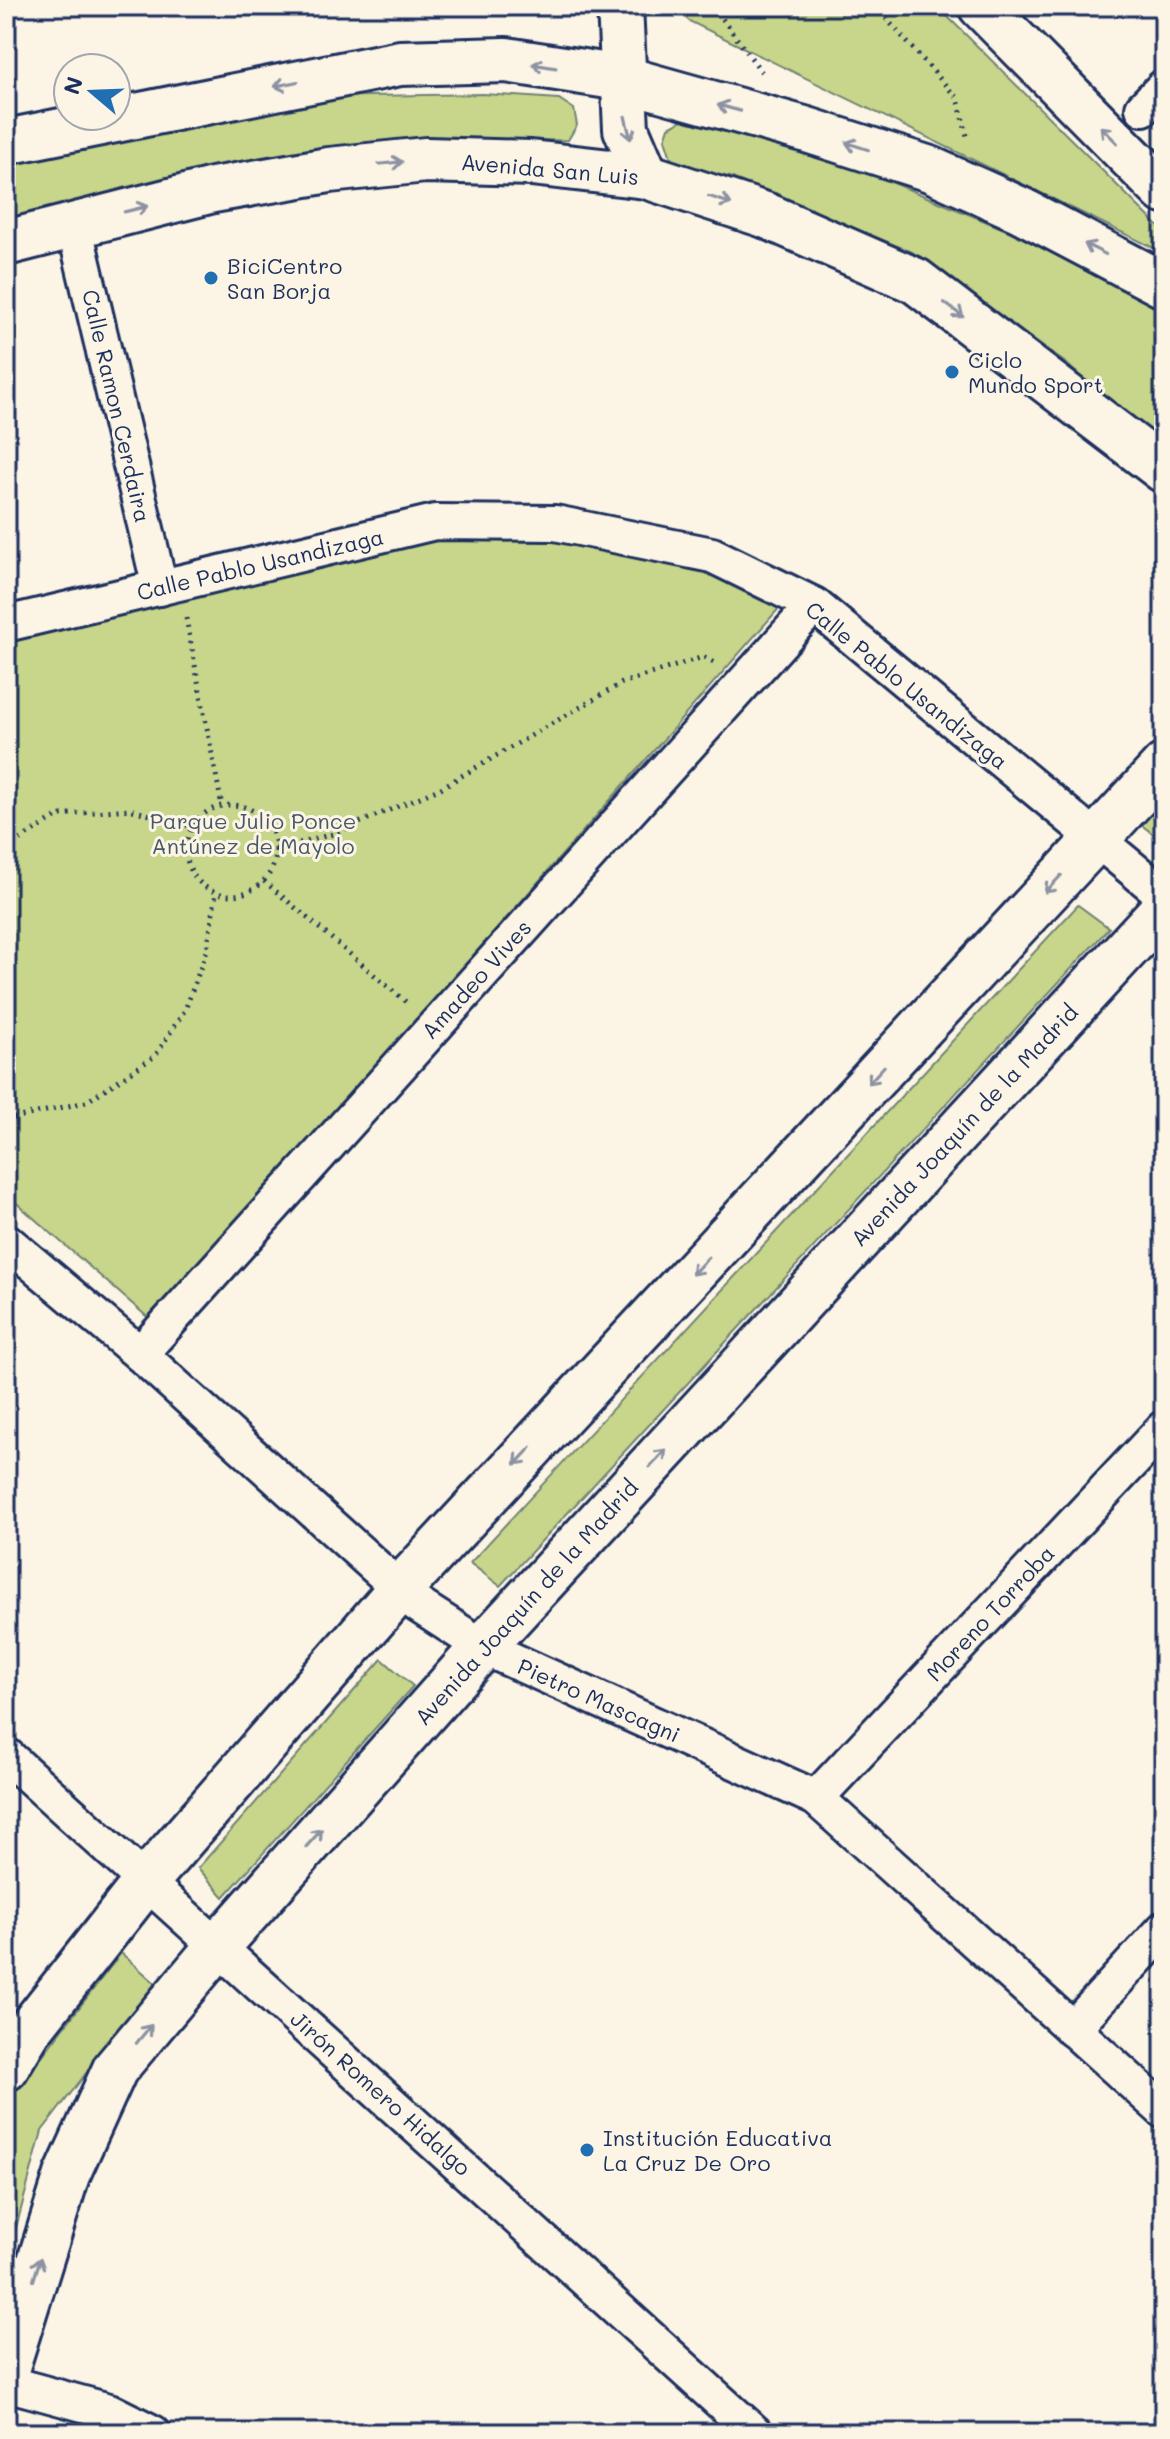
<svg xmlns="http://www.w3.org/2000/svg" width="1170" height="2439" font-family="Mali,sans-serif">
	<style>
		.green { fill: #c7d68a; stroke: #718274; stroke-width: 2 }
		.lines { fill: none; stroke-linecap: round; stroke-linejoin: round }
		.street-casing { stroke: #1b2f5e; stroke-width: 40 }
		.secondary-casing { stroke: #1b2f5e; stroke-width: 50 }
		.path { stroke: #1b2f5e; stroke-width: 5; stroke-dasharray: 2 6; stroke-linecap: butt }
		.street { stroke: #fcf5e5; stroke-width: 34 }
		.secondary { stroke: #fcf5e5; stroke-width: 44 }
		.oneway { stroke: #8c92a2 }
		.poi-dot { fill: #1f6fb2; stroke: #fcf5e5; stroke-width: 3 }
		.labels { text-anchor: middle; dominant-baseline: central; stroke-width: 6; stroke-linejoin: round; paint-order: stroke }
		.street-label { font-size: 22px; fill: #1b2f5e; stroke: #fcf5e5 }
		.poi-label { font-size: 22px; fill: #1b2f5e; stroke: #fcf5e5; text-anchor: start }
		.park-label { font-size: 22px; fill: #465969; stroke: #fcf5e5 }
	</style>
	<rect width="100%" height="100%" fill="#fcf5e5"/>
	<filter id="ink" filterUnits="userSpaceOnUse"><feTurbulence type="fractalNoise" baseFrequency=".0125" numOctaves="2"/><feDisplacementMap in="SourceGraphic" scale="16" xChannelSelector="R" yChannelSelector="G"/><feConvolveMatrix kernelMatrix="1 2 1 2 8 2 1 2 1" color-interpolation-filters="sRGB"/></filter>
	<g filter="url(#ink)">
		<!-- green -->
		<g class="green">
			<path d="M 674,6 L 937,6 L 1164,232 L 1164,253 L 689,21 Z"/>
			<path d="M 483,94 L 559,99 L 574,109 L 577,125 L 568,140 L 415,141 L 294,153 L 6,219 L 6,160 L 313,97 Z"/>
			<path d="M 682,120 L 867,172 L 1016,234 L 1164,310 L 1164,453 L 1067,364 L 912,252 L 730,177 L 684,169 L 672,161 L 665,139 L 669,127 Z"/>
			<path d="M 551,536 L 708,565 L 781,606 L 152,1321 L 6,1194 L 6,638 L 430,537 Z"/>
			<path d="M 1164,798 L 1164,842 L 1140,824 Z"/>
			<path d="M 1078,905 L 1109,928 L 500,1586 L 470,1563 Z"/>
			<path d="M 382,1659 L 413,1686 L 224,1897 L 198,1868 Z"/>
			<path d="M 121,1953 L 155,1983 L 42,2131 L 6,2265 L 6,2103 Z"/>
		</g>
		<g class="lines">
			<!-- street casing -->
			<g class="street-casing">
				<g id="street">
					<path d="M 1143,108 L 1164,87"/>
					<path d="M 74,225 L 160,588"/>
					<path d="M 6,624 L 435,522 L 555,523 L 712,555 L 814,605 L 1164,895"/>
					<path d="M 6,1241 L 140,1354 L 418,1605 L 483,1647 L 816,1798 L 1164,2111"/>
					<path d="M 140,1354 L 814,605"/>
					<path d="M 6,1755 L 755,2433"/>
					<path d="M 816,1798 L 1164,1428"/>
					<path d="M 1072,2029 L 1164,1929"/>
					<path d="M 6,2383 L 109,2411 L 153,2433"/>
				</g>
			</g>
			<!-- secondary casing -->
			<g class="secondary-casing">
				<g id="secondary">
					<path d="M 620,6 L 626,129 L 646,176"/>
					<path d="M 981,6 L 1164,191"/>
					<path d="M 6,142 L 400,63 L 506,60 L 621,78 L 804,129 L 930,169 L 1021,210 L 1164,285"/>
					<path d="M 6,243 L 213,190 L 329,170 L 426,160 L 531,163 L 646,176 L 765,215 L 916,281 L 1164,470"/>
					<path d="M 6,2068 L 29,2030 L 147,1880 L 400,1589 L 1164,766"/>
					<path d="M 6,2370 L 67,2175 L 115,2069 L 219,1945 L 483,1647 L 1164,908"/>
				</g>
			</g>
			<!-- path -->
			<g class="path">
				<path d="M 713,6 L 763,74"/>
				<path d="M 875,6 L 958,99 L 968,140"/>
				<path d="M 186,618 L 222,806"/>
				<circle cx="231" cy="850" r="45"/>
				<path d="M 6,848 L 60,815 L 129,809 L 193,827"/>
				<path d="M 276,849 L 333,834 L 439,789 L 622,683 L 703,657 L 714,663"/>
				<path d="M 264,881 L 406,1002"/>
				<path d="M 6,1120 L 86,1102 L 155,1056 L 185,1010 L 207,950 L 216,893"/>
			</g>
			<!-- street -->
			<use href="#street" class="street"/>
			<!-- secondary -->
			<use href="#secondary" class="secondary"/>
		</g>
		<!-- one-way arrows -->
		<defs><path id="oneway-shaft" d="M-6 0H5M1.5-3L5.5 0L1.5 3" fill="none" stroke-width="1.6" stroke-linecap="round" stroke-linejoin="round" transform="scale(2)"/></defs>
		<g class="oneway">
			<use href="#oneway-shaft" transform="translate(544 66) rotate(-171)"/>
			<use href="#oneway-shaft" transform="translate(286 84) rotate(168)"/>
			<use href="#oneway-shaft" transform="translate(729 108) rotate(-165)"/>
			<use href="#oneway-shaft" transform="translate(628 128) rotate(76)"/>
			<use href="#oneway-shaft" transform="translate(1109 135) rotate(-135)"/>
			<use href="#oneway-shaft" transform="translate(857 146) rotate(-162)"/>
			<use href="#oneway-shaft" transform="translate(391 163) rotate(-6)"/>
			<use href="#oneway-shaft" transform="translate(720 200) rotate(18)"/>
			<use href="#oneway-shaft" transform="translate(136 209) rotate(-14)"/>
			<use href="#oneway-shaft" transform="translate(1095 249) rotate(-153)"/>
			<use href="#oneway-shaft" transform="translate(954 310) rotate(37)"/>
			<use href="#oneway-shaft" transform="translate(1053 884) rotate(133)"/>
			<use href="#oneway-shaft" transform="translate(876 1075) rotate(133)"/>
			<use href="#oneway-shaft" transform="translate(700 1266) rotate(133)"/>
			<use href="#oneway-shaft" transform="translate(523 1456) rotate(133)"/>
			<use href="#oneway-shaft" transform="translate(658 1458) rotate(-47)"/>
			<use href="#oneway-shaft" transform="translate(314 1838) rotate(-48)"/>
			<use href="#oneway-shaft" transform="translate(144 2034) rotate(-50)"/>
			<use href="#oneway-shaft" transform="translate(37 2269) rotate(-73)"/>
		</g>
	</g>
	<!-- markers -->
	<g class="poi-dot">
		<circle cx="211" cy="278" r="8"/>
		<circle cx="952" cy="372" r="8"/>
		<circle cx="587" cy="2150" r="8"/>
	</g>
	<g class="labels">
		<!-- street labels -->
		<g class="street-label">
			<text transform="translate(550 169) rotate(5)">Avenida San Luis</text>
			<text transform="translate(117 406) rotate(77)">Calle Ramon Cerdaira</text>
			<text transform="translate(260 564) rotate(-13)">Calle Pablo Usandizaga</text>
			<text transform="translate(907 685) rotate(39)">Calle Pablo Usandizaga</text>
			<text transform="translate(476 979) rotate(-48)">Amadeo Vives</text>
			<text transform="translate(964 1125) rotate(-47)">Avenida Joaquín de la Madrid</text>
			<text transform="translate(526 1602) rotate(-48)">Avenida Joaquín de la Madrid</text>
			<text transform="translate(990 1613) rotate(-47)">Moreno Torroba</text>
			<text transform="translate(599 1700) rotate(24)">Pietro Mascagni</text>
			<text transform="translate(381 2093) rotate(42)">Jirón Romero Hidalgo</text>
		</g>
		<!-- poi labels -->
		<g class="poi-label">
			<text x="227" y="265">BiciCentro<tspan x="227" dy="25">San Borja</tspan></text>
			<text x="968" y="359">Ciclo<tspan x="968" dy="25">Mundo Sport</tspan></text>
			<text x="603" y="2137">Institución Educativa<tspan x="603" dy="25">La Cruz De Oro</tspan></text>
		</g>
		<!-- park labels -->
		<g class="park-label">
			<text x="253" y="820">Parque Julio Ponce<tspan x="253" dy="25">Antúnez de Mayolo</tspan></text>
		</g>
	</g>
	<!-- margin -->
	<rect width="1170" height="2439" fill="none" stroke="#fcf5e5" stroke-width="32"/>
	<rect x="16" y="16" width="1138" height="2407" fill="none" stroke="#1b2f5e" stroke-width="3" filter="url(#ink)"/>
	<!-- north arrow -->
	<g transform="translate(92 92) rotate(289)"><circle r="38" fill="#fcf5e5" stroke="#a2a6af" stroke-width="2"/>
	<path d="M0-6L14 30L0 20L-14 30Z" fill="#1f6fb2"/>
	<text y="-12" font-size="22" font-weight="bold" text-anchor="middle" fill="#1b2f5e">N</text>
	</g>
</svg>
